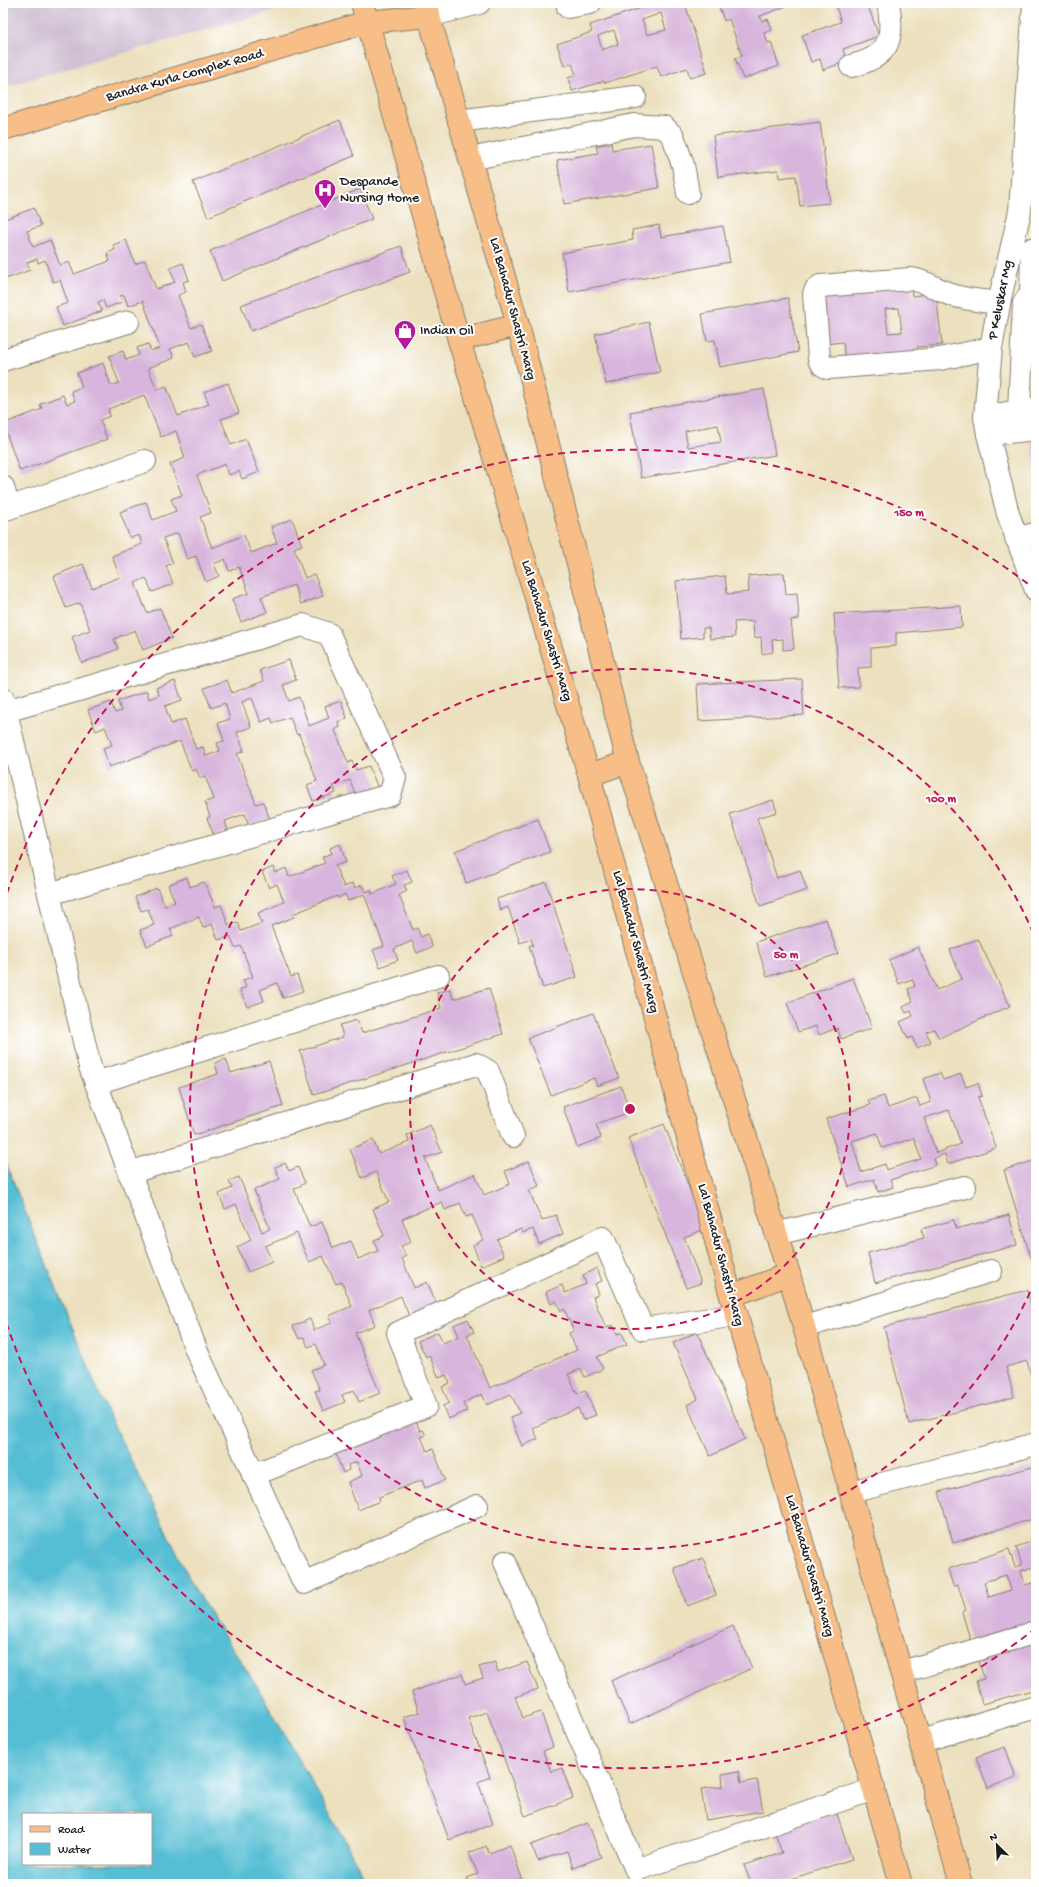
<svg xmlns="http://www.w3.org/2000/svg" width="1039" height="1887" font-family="'Gochi Hand',sans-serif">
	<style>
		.industrial { fill: #cebed2 }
		.water { fill: #57bed4; stroke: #3a6d78; fill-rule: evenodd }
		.building { fill: #d8b5dc; fill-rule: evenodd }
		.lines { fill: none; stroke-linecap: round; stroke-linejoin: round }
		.minor-casing { stroke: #847e6d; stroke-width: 24 }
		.major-casing { stroke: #847e6d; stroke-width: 24 }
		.minor { stroke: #fff; stroke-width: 22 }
		.major { stroke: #f7be88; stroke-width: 22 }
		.ring { fill: none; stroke: #c2185b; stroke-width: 2; stroke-dasharray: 7 5 }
		.labels { text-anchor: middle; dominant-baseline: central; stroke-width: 4; stroke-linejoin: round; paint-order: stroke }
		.street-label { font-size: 14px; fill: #1c1c1c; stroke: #fff }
		.poi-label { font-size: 14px; fill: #1c1c1c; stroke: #fff; text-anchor: start }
		.centre { fill: #c2185b; stroke: #fff; stroke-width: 2 }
		.ring-label { font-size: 12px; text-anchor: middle; font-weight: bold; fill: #c2185b; stroke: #fff; stroke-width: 4; stroke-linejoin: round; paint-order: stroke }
	</style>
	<rect width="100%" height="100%" fill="#fff"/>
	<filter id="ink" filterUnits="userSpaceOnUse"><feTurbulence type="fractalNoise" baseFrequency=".025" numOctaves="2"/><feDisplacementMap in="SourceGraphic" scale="8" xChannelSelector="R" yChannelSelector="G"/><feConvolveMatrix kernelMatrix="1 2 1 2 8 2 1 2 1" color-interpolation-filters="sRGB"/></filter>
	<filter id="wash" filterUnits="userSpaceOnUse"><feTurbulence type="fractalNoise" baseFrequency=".012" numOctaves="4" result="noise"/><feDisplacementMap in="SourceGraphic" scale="16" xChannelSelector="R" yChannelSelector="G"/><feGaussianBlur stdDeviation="0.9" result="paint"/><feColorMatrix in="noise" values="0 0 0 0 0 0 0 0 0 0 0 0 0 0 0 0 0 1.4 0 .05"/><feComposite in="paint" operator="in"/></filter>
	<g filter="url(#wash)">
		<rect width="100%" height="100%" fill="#ece0be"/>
		<!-- industrial -->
		<path class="industrial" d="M 3,3 L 302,3 L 3,87 Z"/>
		<!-- water -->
		<path class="water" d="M 3,1157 L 106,1410 L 196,1591 L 258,1688 L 343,1837 L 367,1884 L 3,1884 ZM 23,1814 L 151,1814 L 151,1864 L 23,1864 Z"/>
		<g id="blocks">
			<!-- building -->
			<g class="building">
				<path d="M 656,3 L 685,3 L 707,73 L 690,78 L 687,68 L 661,77 L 657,66 L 605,83 L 604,81 L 572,91 L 568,78 L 576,75 L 572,63 L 564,66 L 557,44 L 592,32 L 590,25 ZM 661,13 L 666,30 L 647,35 L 642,20 ZM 614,30 L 618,44 L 602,50 L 598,36 Z"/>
				<path d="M 718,3 L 795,3 L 760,16 L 762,21 L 768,19 L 772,30 L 764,33 L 768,43 L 771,42 L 779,66 L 743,79 L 735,58 L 742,56 L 729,19 L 724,21 Z"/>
				<path d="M 835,3 L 867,3 L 879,36 L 843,49 L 847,61 L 823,70 L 820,59 L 811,62 L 802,35 L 841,22 Z"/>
				<path d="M 340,120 L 354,156 L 208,217 L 193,182 Z"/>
				<path d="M 820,122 L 830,203 L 800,206 L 796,176 L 779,178 L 778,170 L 718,177 L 713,136 Z"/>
				<path d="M 611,143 L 612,150 L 651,144 L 659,188 L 564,204 L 557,160 L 598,153 L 596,146 Z"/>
				<path d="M 360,189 L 372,219 L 222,281 L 210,251 Z"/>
				<path d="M 34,208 L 41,226 L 27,231 L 33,247 L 50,240 L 60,265 L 69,262 L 74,274 L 110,261 L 107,253 L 115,250 L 113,245 L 126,240 L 135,264 L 145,260 L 156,289 L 175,282 L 170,268 L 183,263 L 189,280 L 183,282 L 186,292 L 178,295 L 191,328 L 201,324 L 212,351 L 195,357 L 189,342 L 170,349 L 174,358 L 148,368 L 157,390 L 166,386 L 178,416 L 209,404 L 204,392 L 228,383 L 239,413 L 221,419 L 231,445 L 246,439 L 259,472 L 242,479 L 239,471 L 229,475 L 225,464 L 197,475 L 211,513 L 200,517 L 212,548 L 244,535 L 251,553 L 277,543 L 271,527 L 292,519 L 302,545 L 294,548 L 305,578 L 314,574 L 323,596 L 301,604 L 294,585 L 261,597 L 267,612 L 241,622 L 232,599 L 249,593 L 239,567 L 229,571 L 225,559 L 214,564 L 219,576 L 206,582 L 196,556 L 187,559 L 178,533 L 163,538 L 173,563 L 166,566 L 173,584 L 152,592 L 146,578 L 135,583 L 147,613 L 160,608 L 172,638 L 143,650 L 135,630 L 114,639 L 118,649 L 82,663 L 72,637 L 90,630 L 80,603 L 66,608 L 54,576 L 83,564 L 92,588 L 120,577 L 112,556 L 142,544 L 139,535 L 130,538 L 120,512 L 146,502 L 153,520 L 176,511 L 171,499 L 182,495 L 170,464 L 185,458 L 176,431 L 161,437 L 144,395 L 108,409 L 110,416 L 100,420 L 107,439 L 20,471 L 3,424 L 42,409 L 40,404 L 63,395 L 67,404 L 75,401 L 71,391 L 82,387 L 77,373 L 103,363 L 111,386 L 119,383 L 109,356 L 123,351 L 126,360 L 139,355 L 137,348 L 148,344 L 151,351 L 160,348 L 143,301 L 128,306 L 124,295 L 120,296 L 122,302 L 106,308 L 103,300 L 98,302 L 102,311 L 63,326 L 56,307 L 68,303 L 60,280 L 53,282 L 45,260 L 38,263 L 37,259 L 27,262 L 30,270 L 3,280 L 3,220 Z"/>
				<path d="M 659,225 L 661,237 L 723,226 L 730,262 L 569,292 L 562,253 L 633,240 L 632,230 Z"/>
				<path d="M 401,246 L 410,272 L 251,331 L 241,305 Z"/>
				<path d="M 911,284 L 912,296 L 936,293 L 942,345 L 917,347 L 918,359 L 845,363 L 843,342 L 825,344 L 821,291 ZM 899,308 L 902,332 L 888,333 L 885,309 Z"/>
				<path d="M 788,298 L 798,352 L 720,367 L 715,340 L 707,341 L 702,314 Z"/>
				<path d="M 649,322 L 660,372 L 606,384 L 595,334 Z"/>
				<path d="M 764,389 L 775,455 L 641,478 L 630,412 ZM 718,425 L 721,442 L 688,447 L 685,431 Z"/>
				<path d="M 1036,438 L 1036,470 L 1035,470 L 1032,439 Z"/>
				<path d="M 784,573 L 786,594 L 797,593 L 799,619 L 791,620 L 794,649 L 783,650 L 783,639 L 772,640 L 773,652 L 762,654 L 761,637 L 754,638 L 753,621 L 734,622 L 735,637 L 710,639 L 709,628 L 703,628 L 703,637 L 681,639 L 676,581 L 725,576 L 727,594 L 749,592 L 748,576 Z"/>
				<path d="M 961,606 L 962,627 L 896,633 L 896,646 L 871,648 L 871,667 L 858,668 L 859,687 L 839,688 L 834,614 Z"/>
				<path d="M 289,660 L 296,680 L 283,685 L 289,701 L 299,697 L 309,726 L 329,718 L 325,706 L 341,701 L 347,718 L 338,722 L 340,727 L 335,730 L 348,763 L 352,761 L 356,770 L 369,766 L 379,791 L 357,799 L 350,780 L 333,786 L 336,793 L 313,801 L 307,785 L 317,781 L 299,734 L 297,735 L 290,717 L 273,723 L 271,718 L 261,722 L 252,698 L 242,702 L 251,727 L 237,732 L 244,751 L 237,754 L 256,804 L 263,802 L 270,819 L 249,826 L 245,814 L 225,821 L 228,831 L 214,836 L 207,818 L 210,817 L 205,802 L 214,799 L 205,776 L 200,778 L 196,769 L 192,771 L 180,741 L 109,767 L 103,748 L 112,745 L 105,727 L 96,731 L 88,710 L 111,702 L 115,713 L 121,711 L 118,701 L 147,691 L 149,699 L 159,695 L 156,688 L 175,681 L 182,700 L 165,706 L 171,724 L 185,719 L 196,749 L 203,747 L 206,756 L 220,751 L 217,743 L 224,741 L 218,723 L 230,719 L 225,703 L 211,708 L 204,688 L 227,680 L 232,693 L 264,681 L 260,670 Z"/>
				<path d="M 802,679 L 804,715 L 699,721 L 697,684 Z"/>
				<path d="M 773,800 L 777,812 L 757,818 L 777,878 L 800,870 L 807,890 L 760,906 L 730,814 Z"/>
				<path d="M 538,819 L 550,852 L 466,883 L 455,851 Z"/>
				<path d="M 340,844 L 346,862 L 335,866 L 344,887 L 353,883 L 355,888 L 362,885 L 365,892 L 371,890 L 372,894 L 396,884 L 392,876 L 407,870 L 412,882 L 404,885 L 407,891 L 399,895 L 413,930 L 417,928 L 421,937 L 427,934 L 432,947 L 417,953 L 412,941 L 394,949 L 398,960 L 380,967 L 373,950 L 384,946 L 364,894 L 348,901 L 345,894 L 338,898 L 337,896 L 293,914 L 294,917 L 271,926 L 291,977 L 297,975 L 303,991 L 283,998 L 277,983 L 260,990 L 264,1001 L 247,1007 L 240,990 L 246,987 L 243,980 L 253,977 L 241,946 L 235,948 L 230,936 L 218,940 L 212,924 L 203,928 L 199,917 L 170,929 L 173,936 L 147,946 L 140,930 L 154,925 L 148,909 L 141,911 L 135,897 L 157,888 L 165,906 L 175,902 L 168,885 L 187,877 L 190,887 L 204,882 L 215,907 L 221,905 L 229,926 L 238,922 L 241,931 L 262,923 L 258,913 L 284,902 L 277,884 L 269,888 L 262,872 L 273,867 L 275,873 L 286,868 L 289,877 L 325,863 L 322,857 L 332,853 L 330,848 Z"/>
				<path d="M 546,882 L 577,977 L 543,988 L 529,946 L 533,945 L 531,939 L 520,943 L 508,907 L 500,910 L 497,899 Z"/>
				<path d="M 826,919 L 838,954 L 767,977 L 756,942 Z"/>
				<path d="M 978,939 L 1010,1006 L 939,1038 L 934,1029 L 926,1032 L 931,1042 L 917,1048 L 912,1037 L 908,1039 L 900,1022 L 913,1016 L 911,1011 L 906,1013 L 903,1007 L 913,1002 L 908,989 L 915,986 L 912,979 L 899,984 L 889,960 L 918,947 L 937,990 L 962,979 L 950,950 Z"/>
				<path d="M 853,978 L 872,1028 L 841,1039 L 837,1028 L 819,1035 L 816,1026 L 798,1032 L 787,1003 Z"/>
				<path d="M 489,988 L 503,1034 L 314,1095 L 300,1051 L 343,1037 L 340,1025 L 357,1020 L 362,1033 L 441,1008 L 437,993 L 450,989 L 453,999 Z"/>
				<path d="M 593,1013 L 619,1078 L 597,1086 L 594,1078 L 551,1095 L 528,1038 Z"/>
				<path d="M 226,1059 L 231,1073 L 269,1061 L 283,1106 L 194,1135 L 179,1087 L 218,1074 L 215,1063 Z"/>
				<path d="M 940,1073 L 943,1080 L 961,1074 L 966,1087 L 978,1083 L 982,1096 L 978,1097 L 996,1148 L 948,1164 L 945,1154 L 934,1158 L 936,1165 L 890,1180 L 893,1187 L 878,1192 L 874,1179 L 849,1187 L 826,1119 L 870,1105 L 868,1101 L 884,1096 L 888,1108 L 917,1098 L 920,1106 L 931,1102 L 923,1079 ZM 949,1110 L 961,1144 L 936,1153 L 924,1118 ZM 877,1133 L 882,1148 L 914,1138 L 921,1159 L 886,1170 L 885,1164 L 861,1172 L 852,1141 Z"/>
				<path d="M 621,1086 L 630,1112 L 596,1124 L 601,1138 L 577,1147 L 563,1107 Z"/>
				<path d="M 664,1124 L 705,1229 L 684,1237 L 701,1283 L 686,1288 L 628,1138 Z"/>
				<path d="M 430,1125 L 442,1152 L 425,1158 L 438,1190 L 475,1174 L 484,1195 L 510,1184 L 505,1171 L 529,1161 L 539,1186 L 529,1190 L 542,1221 L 556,1215 L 563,1234 L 539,1244 L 533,1229 L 523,1233 L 521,1229 L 497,1239 L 504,1256 L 481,1266 L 473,1245 L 483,1240 L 472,1215 L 466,1217 L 460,1203 L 445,1210 L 442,1202 L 402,1219 L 411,1242 L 401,1246 L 406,1256 L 402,1258 L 414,1288 L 427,1282 L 437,1304 L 409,1316 L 401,1296 L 369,1310 L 375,1325 L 355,1333 L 380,1393 L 359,1402 L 354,1390 L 342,1395 L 345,1402 L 323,1411 L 315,1391 L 320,1390 L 311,1370 L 324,1365 L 316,1344 L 308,1347 L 304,1337 L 299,1339 L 293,1326 L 310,1319 L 314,1330 L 332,1323 L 329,1316 L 352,1306 L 342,1282 L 336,1284 L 323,1256 L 309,1262 L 297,1233 L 265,1246 L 272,1262 L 248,1272 L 237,1247 L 251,1240 L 236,1204 L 225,1209 L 219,1194 L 232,1188 L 229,1181 L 239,1177 L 262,1232 L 270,1229 L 254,1190 L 280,1179 L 275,1167 L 285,1163 L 289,1171 L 298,1167 L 305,1183 L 294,1189 L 310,1227 L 322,1222 L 333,1248 L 351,1241 L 358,1259 L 378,1251 L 374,1240 L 384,1236 L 373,1209 L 389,1202 L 376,1172 L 362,1178 L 350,1149 L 373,1140 L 379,1154 L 409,1142 L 407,1135 Z"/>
				<path d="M 1036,1160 L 1036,1257 L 1031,1258 L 1004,1170 Z"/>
				<path d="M 1009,1215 L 1017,1245 L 875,1283 L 868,1253 L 924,1238 L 921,1229 L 954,1220 L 956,1229 Z"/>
				<path d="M 597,1268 L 602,1281 L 595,1284 L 599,1294 L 593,1297 L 606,1328 L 613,1325 L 617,1334 L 622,1333 L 627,1344 L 597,1357 L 603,1369 L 585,1377 L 581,1369 L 568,1374 L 577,1394 L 585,1390 L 596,1415 L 583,1420 L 578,1408 L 533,1428 L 538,1439 L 522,1446 L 510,1417 L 520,1413 L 511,1394 L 487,1405 L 482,1394 L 463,1403 L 467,1411 L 448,1419 L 443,1406 L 449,1403 L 442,1387 L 450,1383 L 446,1375 L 439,1378 L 429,1355 L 426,1357 L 418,1341 L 438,1332 L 443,1343 L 459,1336 L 454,1325 L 468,1319 L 474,1332 L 467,1335 L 490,1388 L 577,1350 L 569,1333 L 574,1331 L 564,1309 L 561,1311 L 556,1301 L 551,1304 L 546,1292 L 562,1285 L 565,1293 L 586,1284 L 583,1275 Z"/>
				<path d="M 1027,1290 L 1034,1316 L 1036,1315 L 1036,1395 L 1027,1361 L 1006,1367 L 1014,1397 L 909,1424 L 884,1327 Z"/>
				<path d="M 697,1332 L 745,1439 L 710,1456 L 687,1405 L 698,1399 L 673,1343 Z"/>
				<path d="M 413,1415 L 420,1431 L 423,1430 L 426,1435 L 421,1437 L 427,1451 L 433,1449 L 445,1480 L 425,1488 L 422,1480 L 379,1497 L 380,1501 L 358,1510 L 348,1482 L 362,1476 L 357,1462 L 348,1465 L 349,1470 L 343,1473 L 333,1447 Z"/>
				<path d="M 1036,1466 L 1036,1518 L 953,1543 L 939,1492 Z"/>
				<path d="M 1036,1540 L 1036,1566 L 1021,1571 L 1025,1585 L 1036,1582 L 1036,1621 L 971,1642 L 962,1612 L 966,1610 L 958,1585 L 953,1586 L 948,1569 L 1009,1549 L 1015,1567 L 1022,1565 L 1016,1547 ZM 1006,1575 L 1011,1590 L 989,1597 L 984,1582 Z"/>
				<path d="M 703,1558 L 716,1595 L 687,1606 L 674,1568 Z"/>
				<path d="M 733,1626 L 752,1668 L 630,1724 L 611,1681 Z"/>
				<path d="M 1036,1640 L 1036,1689 L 982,1704 L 976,1681 L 984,1679 L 978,1657 Z"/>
				<path d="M 495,1662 L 498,1672 L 527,1662 L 538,1689 L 515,1697 L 523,1718 L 541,1712 L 553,1747 L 543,1751 L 551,1772 L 562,1768 L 573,1798 L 525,1816 L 487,1712 L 468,1718 L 490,1777 L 478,1782 L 493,1824 L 449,1840 L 404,1717 L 419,1712 L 412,1692 L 462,1674 L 465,1684 L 483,1678 L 479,1667 Z"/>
				<path d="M 1005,1747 L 1016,1777 L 988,1788 L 976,1757 Z"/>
				<path d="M 739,1771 L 741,1783 L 757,1780 L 763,1811 L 706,1820 L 701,1789 L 723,1786 L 722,1774 Z"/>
				<path d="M 836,1811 L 852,1859 L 788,1880 L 789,1884 L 751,1884 L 744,1865 L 782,1853 L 774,1830 Z"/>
				<path d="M 588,1823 L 601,1857 L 573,1868 L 567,1851 L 538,1861 L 531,1845 Z"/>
				<path d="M 510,1845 L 522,1878 L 512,1882 L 513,1884 L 470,1884 L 467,1878 L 478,1874 L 469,1853 L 486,1846 L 489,1853 Z"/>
			</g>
		</g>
	</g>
	<g filter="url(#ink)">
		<use href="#blocks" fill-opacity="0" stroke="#847e6d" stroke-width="1"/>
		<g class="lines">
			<!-- minor casing -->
			<g class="minor-casing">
				<g id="minor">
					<path d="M 1034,3 L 1020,211 L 1001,294 L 991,348 L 985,417 L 988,434 L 1008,514 L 1036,590"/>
					<path d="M 568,7 L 590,3"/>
					<path d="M 429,16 L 479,3"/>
					<path d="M 851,66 C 889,57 895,40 888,3"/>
					<path d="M 459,121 L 635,97"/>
					<path d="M 470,159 L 634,125 L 664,127 L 673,136 L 683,165 L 688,193"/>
					<path d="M 991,348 L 940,359 L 828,368 L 823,365 L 819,359 L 814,294 L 816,289 L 820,286 L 911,279 C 926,281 938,290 952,295 C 967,300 984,301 999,303"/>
					<path d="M 3,360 L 128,322"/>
					<path d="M 1019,411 L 1024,303 L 1031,293 L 1032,249"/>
					<path d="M 985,417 L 1036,408"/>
					<path d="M 988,434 L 1036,429"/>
					<path d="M 3,487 L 9,508"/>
					<path d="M 3,510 L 145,461"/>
					<path d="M 1016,538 L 1036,534"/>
					<path d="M 3,699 L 90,1067 L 197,1352 L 304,1583 L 477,1506"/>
					<path d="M 6,711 L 303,625 L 329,634 L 395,778 L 390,795 L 49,894"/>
					<path d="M 96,1083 L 438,976"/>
					<path d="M 129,1173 L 476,1064 L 488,1071 L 513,1136"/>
					<path d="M 776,1234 L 965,1187"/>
					<path d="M 804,1327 L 991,1271"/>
					<path d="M 253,1475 L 426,1406 L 398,1333 L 603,1238 L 643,1329 L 737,1315"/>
					<path d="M 851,1492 L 1036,1444"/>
					<path d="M 505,1562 L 636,1870 L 874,1789"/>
					<path d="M 902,1672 L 1036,1632"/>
					<path d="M 922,1741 L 1036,1707"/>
				</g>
			</g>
			<!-- major casing -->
			<g class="major-casing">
				<g id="major">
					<path d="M 362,3 L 459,340 L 589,775 L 731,1296 L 901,1884"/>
					<path d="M 425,3 L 518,325 L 628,762 L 789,1274 L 961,1884"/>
					<path d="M 3,129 L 367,22 L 429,16"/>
					<path d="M 459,340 L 518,325"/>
					<path d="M 589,775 L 628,762"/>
					<path d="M 731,1296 L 789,1274"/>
				</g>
			</g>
			<!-- minor -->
			<use href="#minor" class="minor"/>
			<!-- major -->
			<use href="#major" class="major"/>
		</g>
	</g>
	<!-- distance rings -->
	<g class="ring">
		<circle cx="630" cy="1109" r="220"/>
		<path d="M1035 1281A440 440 0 1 1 1035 937"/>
		<path d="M1036 1628A659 659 0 0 1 3 1313M3 905A659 659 0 0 1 1036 590"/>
	</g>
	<!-- icons -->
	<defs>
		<g id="hospital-pin" transform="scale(1.15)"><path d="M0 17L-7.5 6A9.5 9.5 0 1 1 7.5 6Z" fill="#b5179e" stroke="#fff"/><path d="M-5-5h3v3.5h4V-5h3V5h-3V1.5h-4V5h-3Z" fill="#fff"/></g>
		<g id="shop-pin" transform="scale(1.15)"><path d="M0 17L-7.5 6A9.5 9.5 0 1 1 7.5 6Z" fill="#b5179e" stroke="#fff"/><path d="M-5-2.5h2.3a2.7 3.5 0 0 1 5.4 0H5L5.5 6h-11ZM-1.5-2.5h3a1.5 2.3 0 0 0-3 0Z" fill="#fff"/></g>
	</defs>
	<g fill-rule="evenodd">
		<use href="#hospital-pin" x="325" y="190"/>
		<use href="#shop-pin" x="405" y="331"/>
	</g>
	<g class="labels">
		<!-- street labels -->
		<g class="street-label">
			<text transform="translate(185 76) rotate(-16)">Bandra Kurla Complex Road</text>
			<text transform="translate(1001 300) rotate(-79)">P Keluskar Mg</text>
			<text transform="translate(512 309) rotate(75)">Lal Bahadur Shastri Marg</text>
			<text transform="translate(546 631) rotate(73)">Lal Bahadur Shastri Marg</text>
			<text transform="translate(635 942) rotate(75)">Lal Bahadur Shastri Marg</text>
			<text transform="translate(720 1255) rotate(75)">Lal Bahadur Shastri Marg</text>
			<text transform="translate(809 1566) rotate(74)">Lal Bahadur Shastri Marg</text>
		</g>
		<!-- poi labels -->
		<g class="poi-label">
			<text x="340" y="182">Despande<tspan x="340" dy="16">Nursing Home</tspan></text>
			<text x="420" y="331">Indian Oil</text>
		</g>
	</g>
	<circle cx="630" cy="1109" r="6" class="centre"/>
	<g class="ring-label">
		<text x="909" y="516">150 m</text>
		<text x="941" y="802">100 m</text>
		<text x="786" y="958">50 m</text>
	</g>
	<!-- margin -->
	<rect width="1039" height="1887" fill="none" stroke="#fff" stroke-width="16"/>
	<!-- legend -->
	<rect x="22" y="1813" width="130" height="52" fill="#ffffff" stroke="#a4a4a4"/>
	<rect x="30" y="1826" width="20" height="6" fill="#f7be88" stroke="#a4a4a4"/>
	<text x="58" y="1833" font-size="12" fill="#1c1c1c">Road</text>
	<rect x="30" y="1843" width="20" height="12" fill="#57bed4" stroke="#a4a4a4"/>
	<text x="58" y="1853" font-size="12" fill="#1c1c1c">Water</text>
	<!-- north arrow -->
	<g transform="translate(997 1845) rotate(336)" stroke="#ffffff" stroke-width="3" paint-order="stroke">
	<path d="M0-3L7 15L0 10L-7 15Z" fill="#1c1c1c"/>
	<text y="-6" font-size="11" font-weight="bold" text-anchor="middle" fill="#1c1c1c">N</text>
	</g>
</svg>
